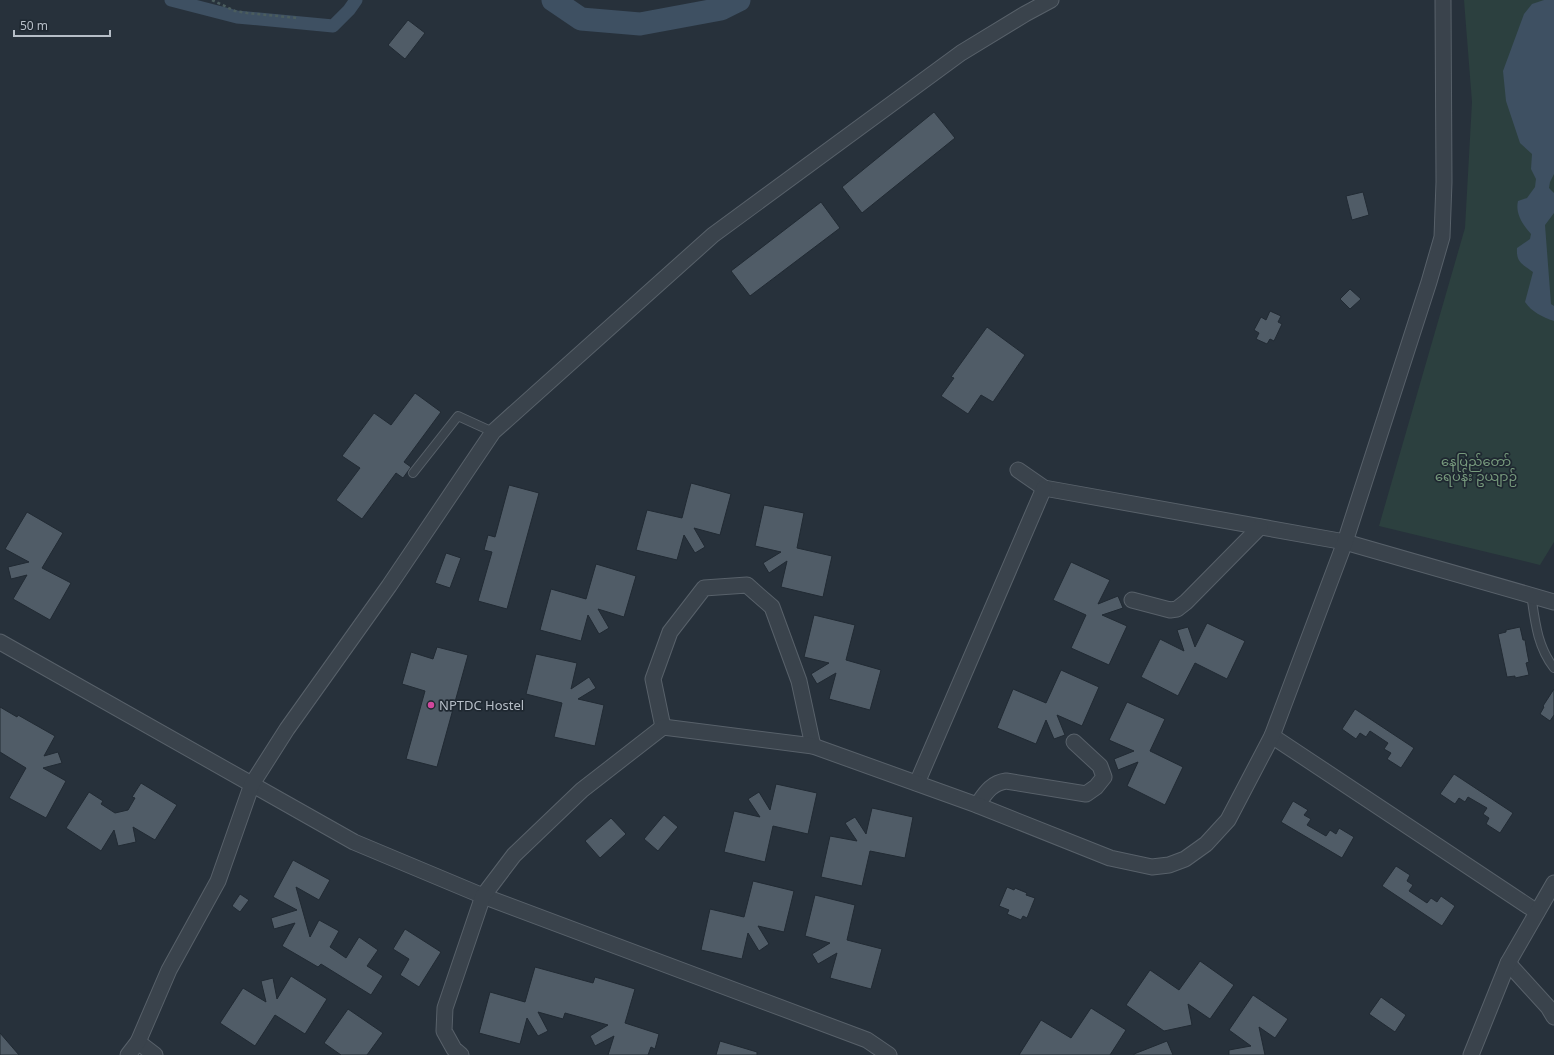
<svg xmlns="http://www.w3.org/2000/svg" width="1554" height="1055" font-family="'Noto Sans','Noto Sans Myanmar',sans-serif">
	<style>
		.green { fill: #2c403f }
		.water { fill: #3e5062 }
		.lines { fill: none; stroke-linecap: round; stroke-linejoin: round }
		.canal { stroke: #3e5062; stroke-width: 13 }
		.river { stroke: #3e5062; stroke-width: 23 }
		.building { fill: #505c67; stroke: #212a33 }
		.service-casing { stroke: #58616a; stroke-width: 10 }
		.minor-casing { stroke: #58616a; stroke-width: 17 }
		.path { stroke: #4b5d5e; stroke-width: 2.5; stroke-dasharray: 3 3; stroke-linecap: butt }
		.service { stroke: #3a434c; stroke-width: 8 }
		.minor { stroke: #3a434c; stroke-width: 15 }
		.hotel-dot { fill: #d1479c; stroke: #1f2831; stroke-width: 1.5 }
		.labels { text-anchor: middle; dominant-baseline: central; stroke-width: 3.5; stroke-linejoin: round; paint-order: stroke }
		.park-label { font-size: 13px; fill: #779a7d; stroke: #1f2831 }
		.poi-label { font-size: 13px; fill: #b6bec7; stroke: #1f2831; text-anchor: start }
	</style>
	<rect width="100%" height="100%" fill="#27313b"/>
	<!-- green -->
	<path class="green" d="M 1464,0 L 1554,0 L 1554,542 L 1540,565 L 1379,526 L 1465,228 L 1472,102 Z"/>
	<!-- water -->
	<path class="water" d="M 1544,0 L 1554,0 L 1554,174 L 1550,182 L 1549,188 L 1554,193 L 1554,213 L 1545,225 L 1551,304 L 1554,306 L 1554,321 C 1542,317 1532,312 1525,302 L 1533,272 C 1522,264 1516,262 1517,248 L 1530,239 L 1531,234 C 1523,225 1515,214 1518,201 L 1527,198 L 1535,187 L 1536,179 L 1531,169 L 1532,154 L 1520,143 L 1506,101 L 1503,71 L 1524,14 L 1532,4 Z"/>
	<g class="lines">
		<!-- canal -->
		<path class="canal" d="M 171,0 L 237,17 L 333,26 L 349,10 L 356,0"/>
		<!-- river -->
		<path class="river" d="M 553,0 L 581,19 L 640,24 L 721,9 L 739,0"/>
	</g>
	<!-- building -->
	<g class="building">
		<path d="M 408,20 L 425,33 L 405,59 L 388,45 Z"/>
		<path d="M 934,112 L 955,138 L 862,213 L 842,187 Z"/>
		<path d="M 1363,192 L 1369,215 L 1352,220 L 1346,196 Z"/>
		<path d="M 821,202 L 840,228 L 750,296 L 731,271 Z"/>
		<path d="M 1350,289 L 1361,299 L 1350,309 L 1340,299 Z"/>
		<path d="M 1270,311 L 1281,316 L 1278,322 L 1282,324 L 1274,341 L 1270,339 L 1267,344 L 1256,339 L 1259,333 L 1254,330 L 1261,317 L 1266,320 Z"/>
		<path d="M 987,327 L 1025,355 L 993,402 L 981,395 L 968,414 L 941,396 L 954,378 L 951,377 Z"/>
		<path d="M 415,393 L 441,412 L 404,462 L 411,467 L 403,478 L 396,473 L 362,519 L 336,500 L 360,468 L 342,456 L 374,413 L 391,425 Z"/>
		<path d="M 691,483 L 731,494 L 720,535 L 694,528 L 705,547 L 695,553 L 684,535 L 677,560 L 636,550 L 647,510 L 682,518 Z"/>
		<path d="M 509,485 L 539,493 L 507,609 L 478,601 L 492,552 L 484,550 L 488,535 L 495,537 Z"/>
		<path d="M 764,505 L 804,513 L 797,548 L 832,556 L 823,597 L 781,587 L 787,561 L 769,573 L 763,563 L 781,552 L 755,546 Z"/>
		<path d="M 27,512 L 63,533 L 42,568 L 71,583 L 50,620 L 13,599 L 27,575 L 11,579 L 8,567 L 29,562 L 5,549 Z"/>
		<path d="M 446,553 L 461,558 L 450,588 L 435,583 Z"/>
		<path d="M 1071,562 L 1110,580 L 1098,604 L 1118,596 L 1123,608 L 1102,615 L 1127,626 L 1109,665 L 1071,648 L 1086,615 L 1053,600 Z"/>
		<path d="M 596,564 L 636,576 L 624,617 L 598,609 L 609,628 L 599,634 L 588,615 L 581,641 L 540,630 L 551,589 L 586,599 Z"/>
		<path d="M 814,615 L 855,625 L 846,660 L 881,670 L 870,710 L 829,699 L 836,673 L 817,684 L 811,674 L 829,663 L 804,657 Z"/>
		<path d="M 1207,623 L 1245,641 L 1227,679 L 1195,663 L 1178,696 L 1141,677 L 1160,639 L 1184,651 L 1177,630 L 1188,627 L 1195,647 Z"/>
		<path d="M 1520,627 L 1523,640 L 1525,640 L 1527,652 L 1529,662 L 1526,663 L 1529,675 L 1515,678 L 1515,676 L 1507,677 L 1498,634 L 1506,632 L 1506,630 Z"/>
		<path d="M 437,647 L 468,655 L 437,767 L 406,759 L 425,691 L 402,684 L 411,652 L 433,659 Z"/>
		<path d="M 536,654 L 577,663 L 571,689 L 589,677 L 596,688 L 578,699 L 604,705 L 595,746 L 554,737 L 562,703 L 526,694 Z"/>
		<path d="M 1061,670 L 1099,687 L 1082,726 L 1057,715 L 1065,735 L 1054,739 L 1046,720 L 1036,744 L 997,728 L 1013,689 L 1046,703 Z"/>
		<path d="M 1554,689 L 1554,715 L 1550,721 L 1540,714 L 1544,707 L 1543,706 Z"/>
		<path d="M 1127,702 L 1165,719 L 1150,751 L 1183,767 L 1165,805 L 1127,786 L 1138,762 L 1118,770 L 1114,759 L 1134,751 L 1109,740 Z"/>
		<path d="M 0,707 L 17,717 L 18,715 L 55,736 L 44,756 L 58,752 L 62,763 L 43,768 L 66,781 L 46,818 L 9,798 L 26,768 L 0,752 Z"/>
		<path d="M 1355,709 L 1414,748 L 1401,768 L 1387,759 L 1391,753 L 1384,749 L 1388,743 L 1370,731 L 1366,737 L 1360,733 L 1356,739 L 1342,729 Z"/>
		<path d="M 1454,774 L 1513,813 L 1500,833 L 1486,824 L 1489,818 L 1483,814 L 1487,808 L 1468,797 L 1465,802 L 1459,798 L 1455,804 L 1440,794 Z"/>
		<path d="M 141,783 L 177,805 L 155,840 L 133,827 L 136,842 L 118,846 L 114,830 L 101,851 L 66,828 L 89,792 L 103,801 L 101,804 L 115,813 L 128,810 L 135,798 L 132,797 Z"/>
		<path d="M 776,784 L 817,793 L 808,834 L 773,826 L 765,862 L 724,852 L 734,811 L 760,817 L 748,799 L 759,792 L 770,810 Z"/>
		<path d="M 1293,801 L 1308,810 L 1304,815 L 1311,819 L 1307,825 L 1326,836 L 1330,830 L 1336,834 L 1339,828 L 1354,837 L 1342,858 L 1281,822 Z"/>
		<path d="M 872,808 L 913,817 L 905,858 L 870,851 L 862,886 L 821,877 L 830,836 L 857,841 L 845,823 L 855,817 L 866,834 Z"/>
		<path d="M 664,815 L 678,827 L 658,851 L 644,839 Z"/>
		<path d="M 611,818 L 626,834 L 600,858 L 585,841 Z"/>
		<path d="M 293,860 L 330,880 L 319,900 L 296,887 L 310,937 L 319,920 L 339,931 L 330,947 L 346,958 L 359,937 L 378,950 L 367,966 L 383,976 L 371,995 L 321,964 L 318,967 L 282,946 L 295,923 L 274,929 L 271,918 L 297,910 L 273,897 Z"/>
		<path d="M 1396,866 L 1410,875 L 1407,881 L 1413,885 L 1409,891 L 1427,903 L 1431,898 L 1437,902 L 1441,896 L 1455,906 L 1442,926 L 1382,886 Z"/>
		<path d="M 753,881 L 794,891 L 784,932 L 758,926 L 769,944 L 759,951 L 748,933 L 742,959 L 701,950 L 710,909 L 744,917 Z"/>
		<path d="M 1007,887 L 1014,890 L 1015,888 L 1027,893 L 1026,895 L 1035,898 L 1027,918 L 1023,916 L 1021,920 L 1007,914 L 1009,910 L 999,906 Z"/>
		<path d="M 240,894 L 249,900 L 240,912 L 232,906 Z"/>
		<path d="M 815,895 L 855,905 L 847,940 L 882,949 L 871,989 L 830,978 L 837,953 L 818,964 L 812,954 L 830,943 L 805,936 Z"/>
		<path d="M 405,929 L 441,952 L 419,987 L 400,975 L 409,959 L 393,949 Z"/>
		<path d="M 1200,961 L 1234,985 L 1210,1019 L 1188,1004 L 1192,1025 L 1164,1031 L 1126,1005 L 1150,970 L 1179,990 Z"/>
		<path d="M 535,967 L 593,983 L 595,977 L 635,989 L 625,1023 L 659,1034 L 655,1049 L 651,1047 L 648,1055 L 608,1055 L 614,1036 L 595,1046 L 590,1036 L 608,1025 L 565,1013 L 563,1019 L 538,1012 L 548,1031 L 538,1036 L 527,1018 L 520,1044 L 479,1033 L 490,992 L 525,1002 Z"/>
		<path d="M 291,976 L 327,999 L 305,1034 L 275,1015 L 255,1046 L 220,1023 L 243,988 L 266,1002 L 261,981 L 273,978 L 277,999 Z"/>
		<path d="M 1253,995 L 1288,1019 L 1275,1038 L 1259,1027 L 1265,1055 L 1229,1055 L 1229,1050 L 1251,1046 L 1229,1030 Z"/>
		<path d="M 1381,997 L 1406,1015 L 1395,1032 L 1369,1014 Z"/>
		<path d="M 1091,1008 L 1126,1030 L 1110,1055 L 1019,1055 L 1041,1020 L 1071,1038 Z"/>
		<path d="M 348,1009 L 383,1033 L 367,1055 L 341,1055 L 324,1043 Z"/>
		<path d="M 0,1033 L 19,1055 L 0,1055 Z"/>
		<path d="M 720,1041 L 757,1052 L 757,1055 L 716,1055 Z"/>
		<path d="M 1167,1041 L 1173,1055 L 1134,1055 L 1134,1054 Z"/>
	</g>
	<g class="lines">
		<!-- service casing -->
		<g class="service-casing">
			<g id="service">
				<path d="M 413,473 L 458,416 L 493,432"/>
				<path d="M 1531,594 C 1535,621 1537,646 1554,668"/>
			</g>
		</g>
		<!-- minor casing -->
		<g class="minor-casing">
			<g id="minor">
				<path d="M 1018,470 L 1044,488 L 1345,542 L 1554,602"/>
				<path d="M 1132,600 L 1170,610 L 1177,609 L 1186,602 L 1260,527"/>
				<path d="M 0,642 L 354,842 L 483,896 L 867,1040 L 889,1055"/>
				<path d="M 663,727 L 653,679 L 670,632 L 704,588 L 747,585 L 772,607 L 799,681 L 813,746"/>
				<path d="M 1272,736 L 1537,912"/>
				<path d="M 917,783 L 1044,488"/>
				<path d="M 977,805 C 985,794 991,783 1006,781 L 1086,794 L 1096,787 L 1104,777 L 1100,766 L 1074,742"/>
				<path d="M 1508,963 L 1548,1007 L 1554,1017"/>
				<path d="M 138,1042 L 155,1055"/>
				<path d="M 128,1055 L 138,1042 L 169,970 L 218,881 L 252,784 L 287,729 L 389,586 L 493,432 L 713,235 L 961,53 L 1025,14 L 1051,0"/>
				<path d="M 461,1055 L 454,1049 L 444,1031 L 445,1008 L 483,896 L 514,855 L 582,790 L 663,727 L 813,746 L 977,805 L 1110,858 L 1152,867 L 1169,865 L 1185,859 L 1206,844 L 1228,820 L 1272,736 L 1345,542 L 1429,282 L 1442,237 L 1444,182 L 1443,0"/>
				<path d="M 1471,1055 L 1508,963 L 1554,883"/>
			</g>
		</g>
		<!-- path -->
		<path class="path" d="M 212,0 L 235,11 L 247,13 L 297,18"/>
		<!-- service -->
		<use href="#service" class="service"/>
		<!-- minor -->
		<use href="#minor" class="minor"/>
	</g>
	<!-- markers -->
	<circle class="hotel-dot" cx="431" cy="705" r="4"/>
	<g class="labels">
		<!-- park labels -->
		<g class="park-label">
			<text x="1476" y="461">နေပြည်တော်<tspan x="1476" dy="15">ရေပန်း ဥယျာဉ်</tspan></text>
		</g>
		<!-- poi labels -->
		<g class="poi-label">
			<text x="439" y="705">NPTDC Hostel</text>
		</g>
	</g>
	<!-- scale -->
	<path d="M14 30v6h96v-6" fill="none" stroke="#b6bec7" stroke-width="2"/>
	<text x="20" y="30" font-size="12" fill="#b6bec7" stroke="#1f2831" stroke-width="3" paint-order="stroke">50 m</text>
</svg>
